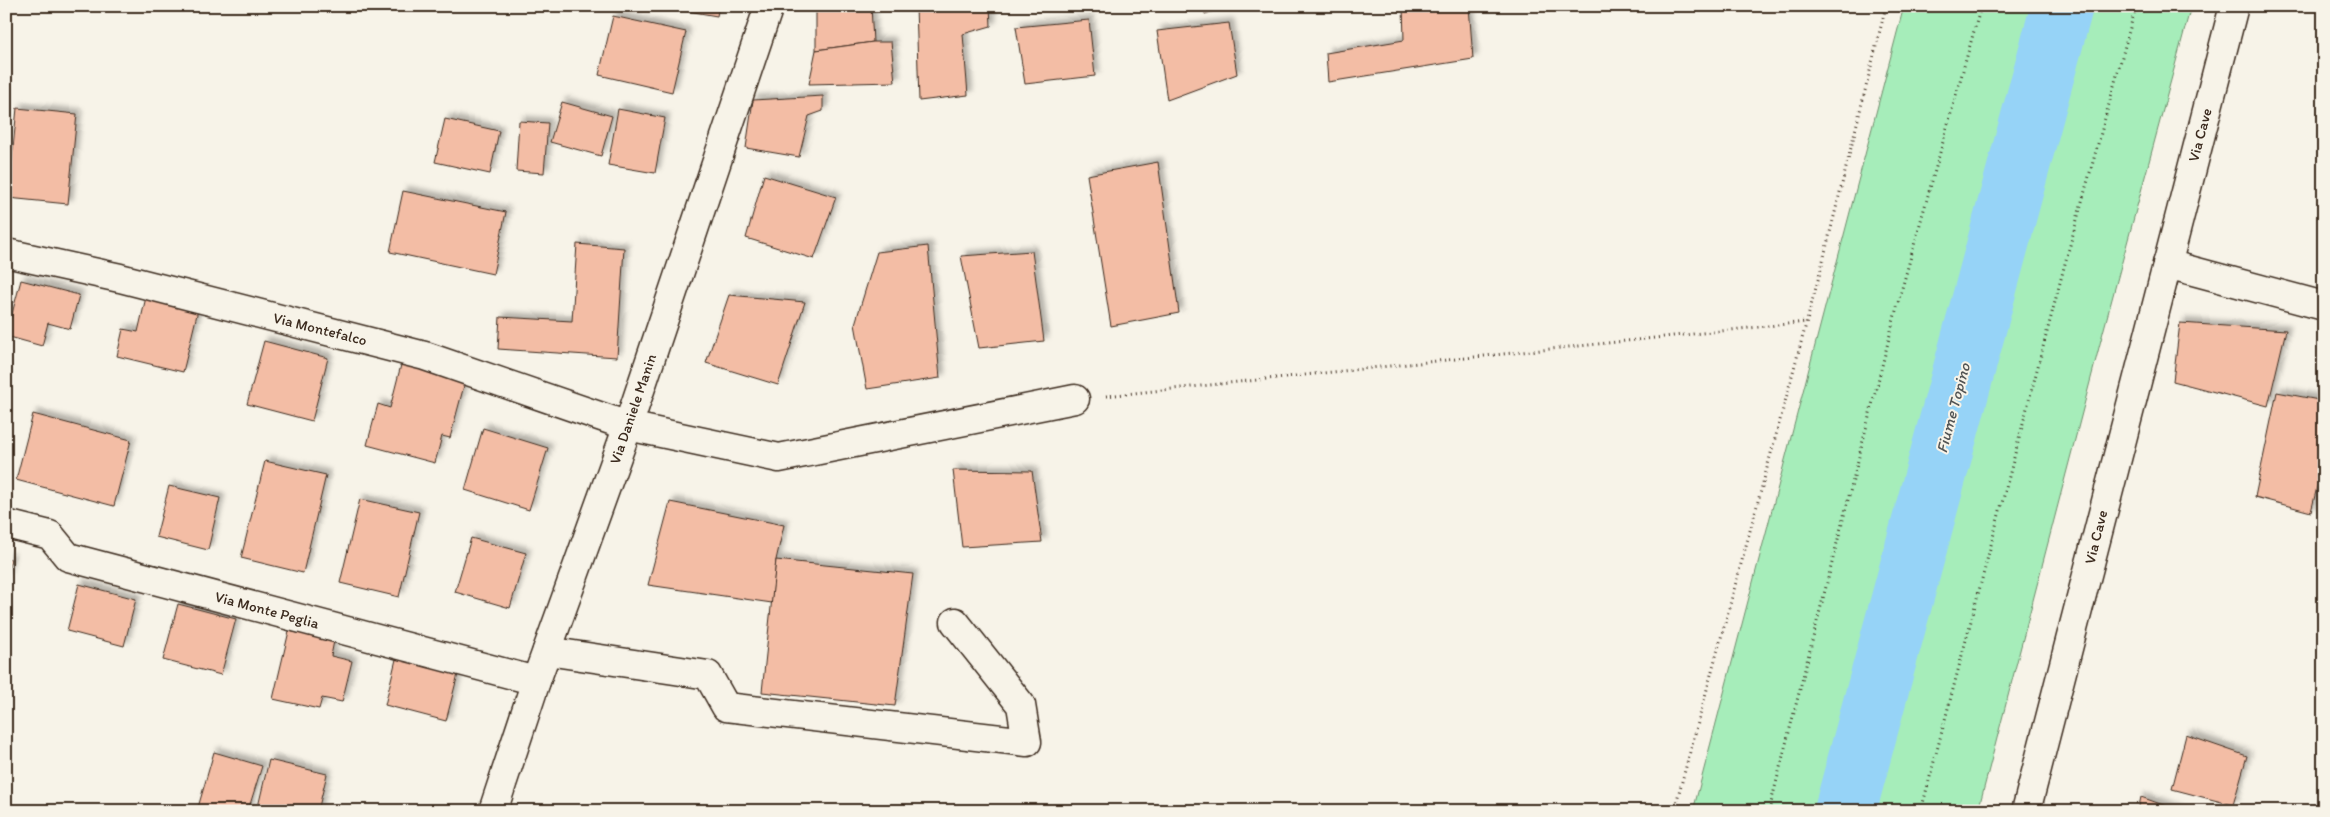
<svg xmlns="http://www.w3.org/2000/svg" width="2330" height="817" font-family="Itim,sans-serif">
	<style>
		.green { fill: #a6edba; stroke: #708c6c }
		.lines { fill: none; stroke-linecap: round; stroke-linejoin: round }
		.river { stroke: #96d3f7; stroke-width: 62 }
		.building { fill: #f3bda5; stroke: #3b2a1e; filter: url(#shadow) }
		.minor-casing { stroke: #3b2a1e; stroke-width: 31 }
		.path { stroke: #3b2a1e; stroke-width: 3; stroke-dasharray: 1 4; stroke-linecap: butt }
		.minor { stroke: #f7f3e8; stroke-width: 28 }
		.labels { text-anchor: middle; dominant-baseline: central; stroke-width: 4; stroke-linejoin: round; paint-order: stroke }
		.street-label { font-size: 15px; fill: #3b2a1e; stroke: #f7f3e8 }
		.water-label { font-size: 16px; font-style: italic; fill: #525454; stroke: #f7f3e8 }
	</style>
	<defs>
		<filter id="shadow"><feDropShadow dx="4.5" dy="-4.5" stdDeviation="2.5" flood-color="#0004"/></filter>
	</defs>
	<rect width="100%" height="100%" fill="#f7f3e8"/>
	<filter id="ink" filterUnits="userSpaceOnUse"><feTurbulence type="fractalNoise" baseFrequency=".02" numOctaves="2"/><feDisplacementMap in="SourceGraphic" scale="10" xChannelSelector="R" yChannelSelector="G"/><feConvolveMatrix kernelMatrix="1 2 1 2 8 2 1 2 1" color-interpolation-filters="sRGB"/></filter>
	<g filter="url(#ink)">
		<!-- green -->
		<path class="green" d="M 1904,6 L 2191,6 L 2102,336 L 1978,811 L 1693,811 Z"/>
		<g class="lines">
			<!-- river -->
			<path class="river" d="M 1845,811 L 2062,6"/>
		</g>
		<!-- building -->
		<g class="building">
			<path d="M 659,6 L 719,6 L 717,16 Z"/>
			<path d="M 816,6 L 871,6 L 873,42 L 816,50 Z"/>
			<path d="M 916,6 L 990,6 L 991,26 L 963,34 L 968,95 L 919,101 Z"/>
			<path d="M 1203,6 L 1230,6 L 1205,14 Z"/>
			<path d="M 1403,6 L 1469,6 L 1473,59 L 1328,82 L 1326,53 L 1404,40 Z"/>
			<path d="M 613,16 L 686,32 L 672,92 L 599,75 Z"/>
			<path d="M 1089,20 L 1095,76 L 1025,84 L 1016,27 Z"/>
			<path d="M 1229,23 L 1237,74 L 1167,100 L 1157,31 Z"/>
			<path d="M 873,42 L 891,42 L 895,82 L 809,84 L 816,50 Z"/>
			<path d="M 823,96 L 823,111 L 809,116 L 799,157 L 746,148 L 753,100 Z"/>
			<path d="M 562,102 L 612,116 L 601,156 L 550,142 Z"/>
			<path d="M 17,108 L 77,114 L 68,204 L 8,198 Z"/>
			<path d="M 618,109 L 665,118 L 655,173 L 608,165 Z"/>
			<path d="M 445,119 L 499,131 L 490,174 L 435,162 Z"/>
			<path d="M 519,121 L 548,123 L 544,173 L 516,171 Z"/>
			<path d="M 1158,162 L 1179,313 L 1111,326 L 1087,175 Z"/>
			<path d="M 764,175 L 836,197 L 814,259 L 746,238 Z"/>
			<path d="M 403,191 L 506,212 L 493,274 L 390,252 Z"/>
			<path d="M 577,244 L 624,248 L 617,357 L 498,349 L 500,317 L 572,321 Z"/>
			<path d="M 928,246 L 940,378 L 867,389 L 855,324 L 877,252 Z"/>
			<path d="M 1032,251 L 1044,341 L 979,348 L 961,256 Z"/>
			<path d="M 21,280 L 79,295 L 70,329 L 48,323 L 42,346 L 6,336 Z"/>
			<path d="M 729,295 L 805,302 L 778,385 L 706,363 Z"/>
			<path d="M 146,297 L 198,310 L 183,372 L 117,356 L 123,329 L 138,332 Z"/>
			<path d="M 2180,323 L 2286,330 L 2268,406 L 2173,381 Z"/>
			<path d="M 264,341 L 328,358 L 312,421 L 247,404 Z"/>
			<path d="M 402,361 L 466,378 L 450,438 L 442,436 L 435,463 L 367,445 L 378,404 L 390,408 Z"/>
			<path d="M 2277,392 L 2324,401 L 2324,458 L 2311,512 L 2255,497 Z"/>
			<path d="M 33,414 L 131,440 L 114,506 L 16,480 Z"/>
			<path d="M 483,428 L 548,448 L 529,510 L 465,490 Z"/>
			<path d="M 265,461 L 326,475 L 303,573 L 241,558 Z"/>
			<path d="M 953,470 L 1032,471 L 1042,542 L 962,547 Z"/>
			<path d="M 169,486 L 220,498 L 208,550 L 156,537 Z"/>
			<path d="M 360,499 L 419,512 L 399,597 L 340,583 Z"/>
			<path d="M 670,502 L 784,525 L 776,560 L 772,603 L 648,585 Z"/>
			<path d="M 471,538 L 526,553 L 510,608 L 455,592 Z"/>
			<path d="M 6,558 L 11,559 L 6,579 Z"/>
			<path d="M 776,560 L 913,574 L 895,706 L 762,692 Z"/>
			<path d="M 79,584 L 136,599 L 124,646 L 67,631 Z"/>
			<path d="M 178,604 L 236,619 L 221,675 L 163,660 Z"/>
			<path d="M 289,631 L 334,641 L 331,656 L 352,661 L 342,702 L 322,698 L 319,709 L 273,699 Z"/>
			<path d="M 397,655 L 459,670 L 446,721 L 385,705 Z"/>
			<path d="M 2186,735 L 2247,756 L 2233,805 L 2172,789 Z"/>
			<path d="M 214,752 L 262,766 L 248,811 L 197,811 Z"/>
			<path d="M 269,760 L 327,774 L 318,811 L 257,811 Z"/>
			<path d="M 2141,797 L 2180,811 L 2138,811 Z"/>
		</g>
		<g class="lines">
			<!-- minor casing -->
			<g class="minor-casing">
				<g id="minor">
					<path d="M 6,253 L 120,278 L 425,356 L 628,426 L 779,458 L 1075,399"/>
					<path d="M 2167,264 L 2324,306"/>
					<path d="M 6,524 L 50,535 L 68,557 L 536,681"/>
					<path d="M 547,651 L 708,675 L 726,707 L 1027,742 L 1021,705 L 955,622"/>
					<path d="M 493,811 L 536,681 L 628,426 L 769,6"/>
					<path d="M 2026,811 L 2234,6"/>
				</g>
			</g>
			<!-- path -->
			<g class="path">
				<path d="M 1106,396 L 1806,322"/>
				<path d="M 1674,811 L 1821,269 L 1886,6"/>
				<path d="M 1769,811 L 1899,299 L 1981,6"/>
				<path d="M 1921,811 L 2067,256 L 2136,6"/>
			</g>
			<!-- minor -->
			<use href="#minor" class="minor"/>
		</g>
	</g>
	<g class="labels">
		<!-- street labels -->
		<g class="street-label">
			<text transform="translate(2200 135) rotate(-75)">Via Cave</text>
			<text transform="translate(320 329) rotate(14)">Via Montefalco</text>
			<text transform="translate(633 409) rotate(-71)">Via Daniele Manin</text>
			<text transform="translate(2096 537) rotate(-76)">Via Cave</text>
			<text transform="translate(267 610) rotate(15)">Via Monte Peglia</text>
		</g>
		<!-- water labels -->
		<g class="water-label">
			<text transform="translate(1953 408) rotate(-75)">Fiume Topino</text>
		</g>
	</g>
	<!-- margin -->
	<rect width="2330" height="817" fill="none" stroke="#f7f3e8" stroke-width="25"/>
	<rect x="12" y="12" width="2305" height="792" fill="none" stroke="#3b2a1e" stroke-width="2" filter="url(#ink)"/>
</svg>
